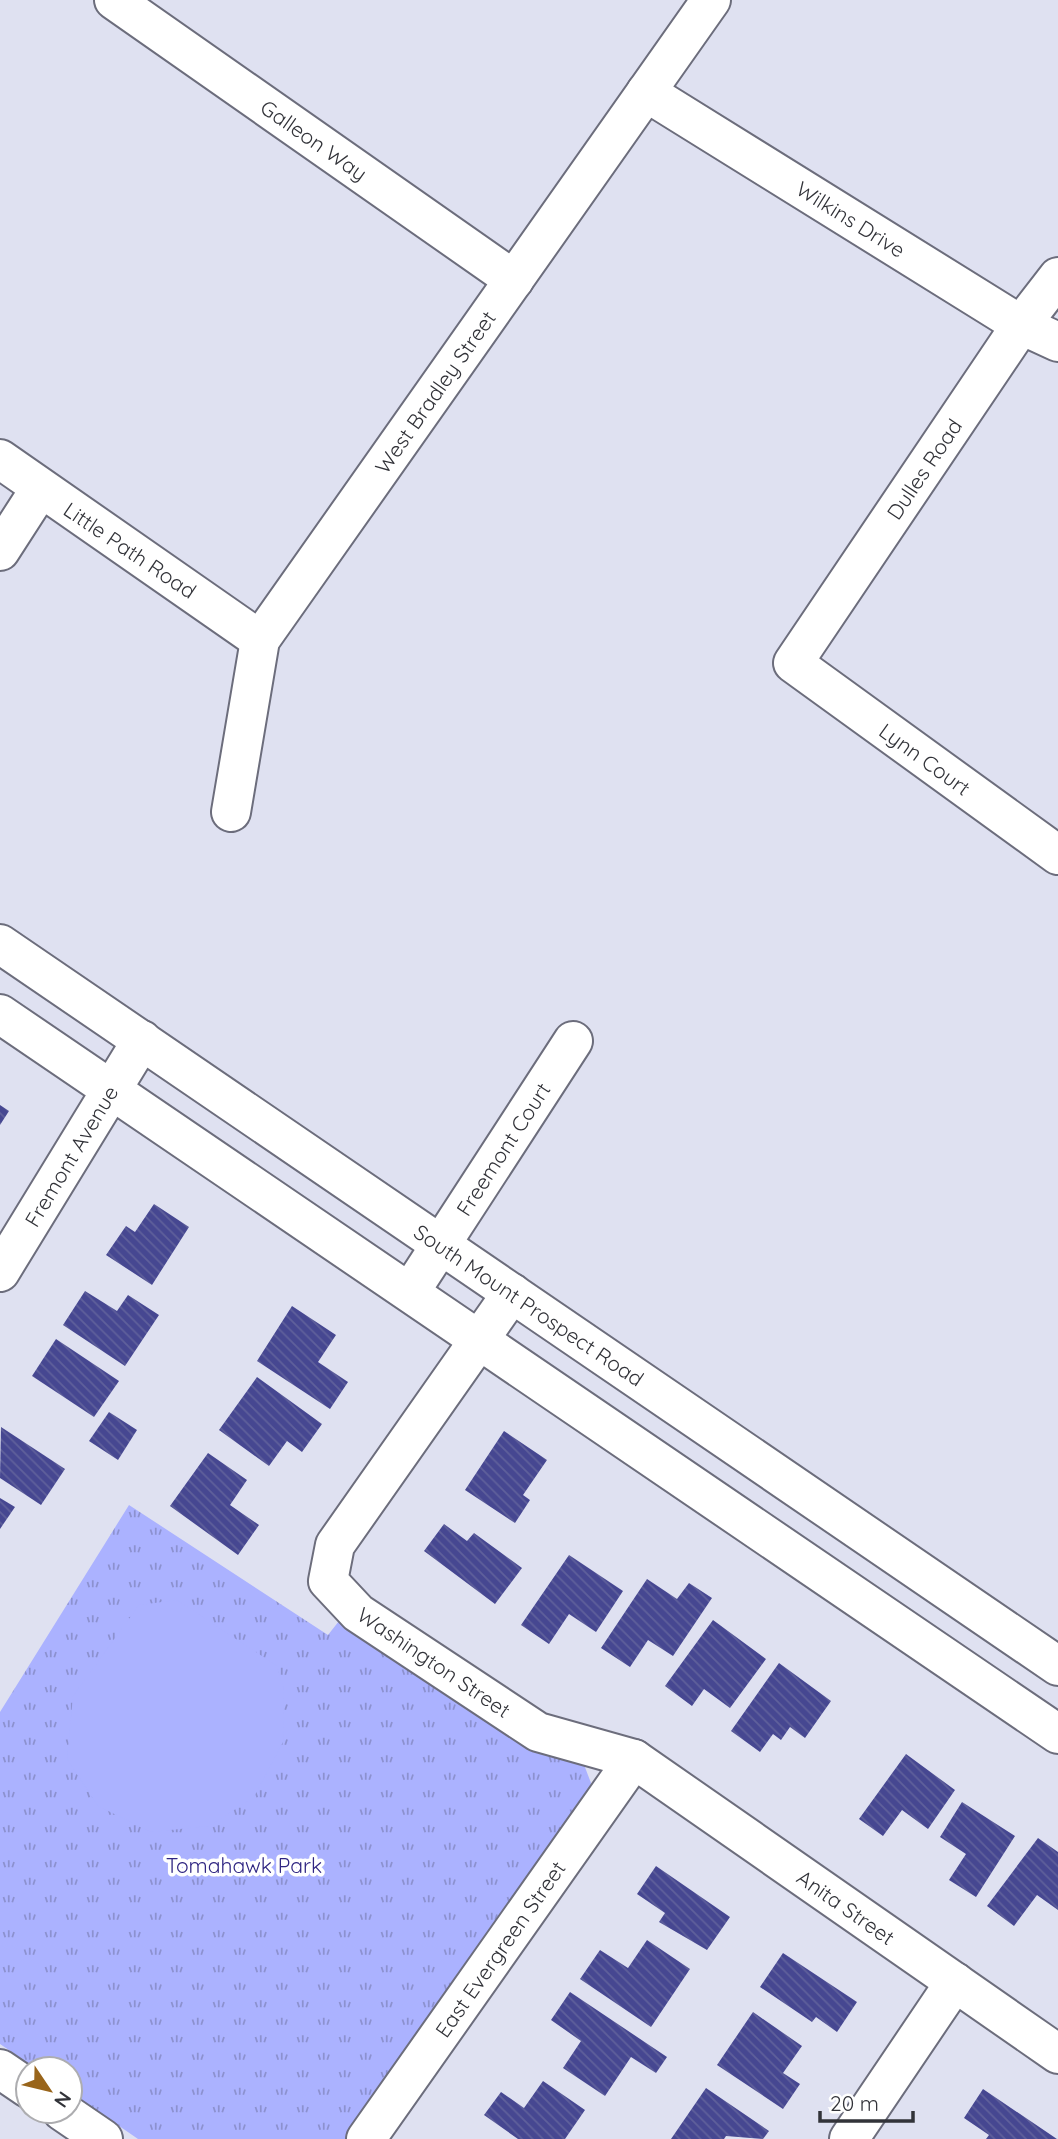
<svg xmlns="http://www.w3.org/2000/svg" width="1058" height="2139" font-family="Quicksand,sans-serif">
	<style>
		.grass { fill: url(#grass-tufts) }
		.pitch { fill: #abb2ff }
		.building { fill: url(#building-back-hatch) }
		.lines { fill: none; stroke-linecap: round; stroke-linejoin: round }
		.minor-casing { stroke: #6c6d7c; stroke-width: 42 }
		.major-casing { stroke: #6c6d7c; stroke-width: 42 }
		.minor { stroke: #fff; stroke-width: 38 }
		.major { stroke: #fff; stroke-width: 38 }
		.labels { text-anchor: middle; dominant-baseline: central; stroke-width: 7; stroke-linejoin: round; paint-order: stroke }
		.street-label { font-size: 21px; fill: #323339; stroke: #fff }
		.park-label { font-size: 21px; fill: #2f2582; stroke: #fff }
	</style>
	<defs>
		<pattern id="grass-tufts" width="24" height="20" patternUnits="userSpaceOnUse" patternTransform="scale(1.75)"><rect width="24" height="20" fill="#abb2ff"/><path d="M3 7l-1-3M5 7V3M7 7l1-3M15 17l-1-3M17 17v-4M19 17l1-3" fill="none" stroke="#8c91cf"/></pattern>
		<pattern id="building-back-hatch" width="6" height="6" patternUnits="userSpaceOnUse" patternTransform="scale(1.75)"><rect width="6" height="6" fill="#464791"/><path d="M-1 5l2 2M0 0l6 6M5-1l2 2" fill="none" stroke="#5f609b"/></pattern>
	</defs>
	<rect width="100%" height="100%" fill="#dfe1f1"/>
	<!-- grass -->
	<path class="grass" d="M 129,1505 L 328,1635 L 339,1621 L 583,1762 L 591,1783 L 585,1804 L 351,2139 L 138,2139 L 70,2092 L 70,2069 L 37,2069 L 0,2044 L 0,1712 Z"/>
	<!-- pitch -->
	<path class="pitch" d="M 177,1600 L 277,1666 L 284,1690 L 283,1742 L 254,1797 L 209,1826 L 151,1832 L 98,1806 L 67,1759 L 73,1696 L 139,1605 Z"/>
	<!-- building -->
	<g class="building">
		<path d="M 0,1105 L 9,1111 L 0,1125 Z"/>
		<path d="M 154,1204 L 189,1227 L 152,1285 L 106,1255 L 126,1226 L 135,1232 Z"/>
		<path d="M 85,1291 L 117,1311 L 128,1295 L 159,1315 L 125,1366 L 63,1325 Z"/>
		<path d="M 292,1306 L 336,1335 L 318,1362 L 348,1382 L 330,1409 L 257,1361 Z"/>
		<path d="M 56,1339 L 119,1381 L 94,1417 L 32,1376 Z"/>
		<path d="M 257,1377 L 322,1424 L 302,1452 L 287,1441 L 269,1466 L 219,1430 Z"/>
		<path d="M 109,1412 L 137,1430 L 118,1460 L 89,1441 Z"/>
		<path d="M 1,1427 L 65,1469 L 41,1505 L 0,1478 Z"/>
		<path d="M 504,1431 L 547,1460 L 523,1495 L 530,1500 L 515,1523 L 465,1490 Z"/>
		<path d="M 208,1453 L 247,1480 L 230,1505 L 259,1525 L 238,1555 L 170,1506 Z"/>
		<path d="M 0,1498 L 15,1507 L 0,1529 Z"/>
		<path d="M 444,1524 L 467,1541 L 474,1533 L 522,1568 L 495,1604 L 424,1551 Z"/>
		<path d="M 569,1555 L 623,1591 L 596,1632 L 569,1614 L 549,1644 L 521,1625 Z"/>
		<path d="M 647,1579 L 677,1599 L 689,1583 L 712,1598 L 673,1656 L 648,1640 L 630,1667 L 601,1648 Z"/>
		<path d="M 713,1620 L 766,1659 L 730,1708 L 704,1689 L 692,1706 L 665,1686 Z"/>
		<path d="M 779,1663 L 831,1701 L 805,1738 L 790,1727 L 781,1740 L 773,1734 L 760,1752 L 731,1731 Z"/>
		<path d="M 906,1754 L 955,1790 L 928,1829 L 902,1810 L 883,1836 L 859,1819 Z"/>
		<path d="M 962,1802 L 1015,1836 L 976,1897 L 949,1880 L 966,1854 L 940,1837 Z"/>
		<path d="M 1038,1838 L 1058,1852 L 1058,1910 L 1037,1895 L 1014,1926 L 987,1906 Z"/>
		<path d="M 656,1866 L 730,1917 L 707,1950 L 659,1922 L 665,1913 L 637,1894 Z"/>
		<path d="M 647,1940 L 690,1969 L 651,2027 L 580,1979 L 600,1950 L 628,1968 Z"/>
		<path d="M 783,1953 L 857,2002 L 837,2032 L 816,2017 L 812,2022 L 760,1987 Z"/>
		<path d="M 570,1992 L 667,2057 L 656,2073 L 631,2057 L 605,2096 L 563,2068 L 581,2041 L 551,2020 Z"/>
		<path d="M 753,2012 L 802,2046 L 783,2073 L 800,2084 L 783,2109 L 717,2065 Z"/>
		<path d="M 543,2081 L 585,2110 L 565,2139 L 518,2139 L 484,2115 L 501,2092 L 524,2108 Z"/>
		<path d="M 706,2088 L 769,2131 L 763,2139 L 726,2136 L 724,2139 L 671,2139 Z"/>
		<path d="M 983,2089 L 1057,2139 L 986,2139 L 989,2135 L 964,2118 Z"/>
	</g>
	<g class="lines">
		<!-- minor casing -->
		<g class="minor-casing">
			<g id="minor">
				<path d="M 114,0 L 514,280"/>
				<path d="M 646,92 L 1021,325 L 1058,342"/>
				<path d="M 1058,277 L 1021,325 L 793,663 L 1058,855"/>
				<path d="M 0,459 L 260,640"/>
				<path d="M 0,551 L 40,489"/>
				<path d="M 231,812 L 260,640 L 711,0"/>
				<path d="M 0,1272 L 142,1040"/>
				<path d="M 410,1292 L 573,1041"/>
				<path d="M 512,1293 L 335,1545 L 328,1581 L 358,1613 L 538,1732 L 634,1759 L 1058,2054"/>
				<path d="M 0,2069 L 28,2088"/>
				<path d="M 62,2111 L 103,2139"/>
				<path d="M 366,2139 L 634,1759"/>
				<path d="M 849,2139 L 955,1982"/>
			</g>
		</g>
		<!-- major casing -->
		<g class="major-casing">
			<g id="major">
				<path d="M 0,944 L 1058,1666"/>
				<path d="M 0,1014 L 1058,1734"/>
			</g>
		</g>
		<!-- minor -->
		<use href="#minor" class="minor"/>
		<!-- major -->
		<use href="#major" class="major"/>
	</g>
	<g class="labels">
		<!-- street labels -->
		<g class="street-label">
			<text transform="translate(314 140) rotate(35)">Galleon Way</text>
			<text transform="translate(851 219) rotate(32)">Wilkins Drive</text>
			<text transform="translate(435 392) rotate(-55)">West Bradley Street</text>
			<text transform="translate(924 469) rotate(-56)">Dulles Road</text>
			<text transform="translate(130 550) rotate(34)">Little Path Road</text>
			<text transform="translate(925 759) rotate(36)">Lynn Court</text>
			<text transform="translate(503 1149) rotate(-57)">Freemont Court</text>
			<text transform="translate(71 1156) rotate(-59)">Fremont Avenue</text>
			<text transform="translate(529 1305) rotate(34)">South Mount Prospect Road</text>
			<text transform="translate(434 1662) rotate(34)">Washington Street</text>
			<text transform="translate(846 1907) rotate(35)">Anita Street</text>
			<text transform="translate(500 1949) rotate(-55)">East Evergreen Street</text>
		</g>
		<!-- park labels -->
		<g class="park-label">
			<text x="244" y="1865">Tomahawk Park</text>
		</g>
	</g>
	<!-- north arrow -->
	<g transform="translate(49 2090) rotate(125)"><circle r="33" fill="#ffffff" stroke="#adadb0" stroke-width="2"/>
	<path d="M0-5L12 26L0 18L-12 26Z" fill="#99651b"/>
	<text y="-10" font-size="19" font-weight="bold" text-anchor="middle" fill="#323339">N</text>
	</g>
	<!-- scale -->
	<path d="M820 2111v10h93v-10" fill="none" stroke="#323339" stroke-width="3.5"/>
	<text x="830" y="2111" font-size="21" fill="#323339" stroke="#ffffff" stroke-width="5" paint-order="stroke">20 m</text>
</svg>
